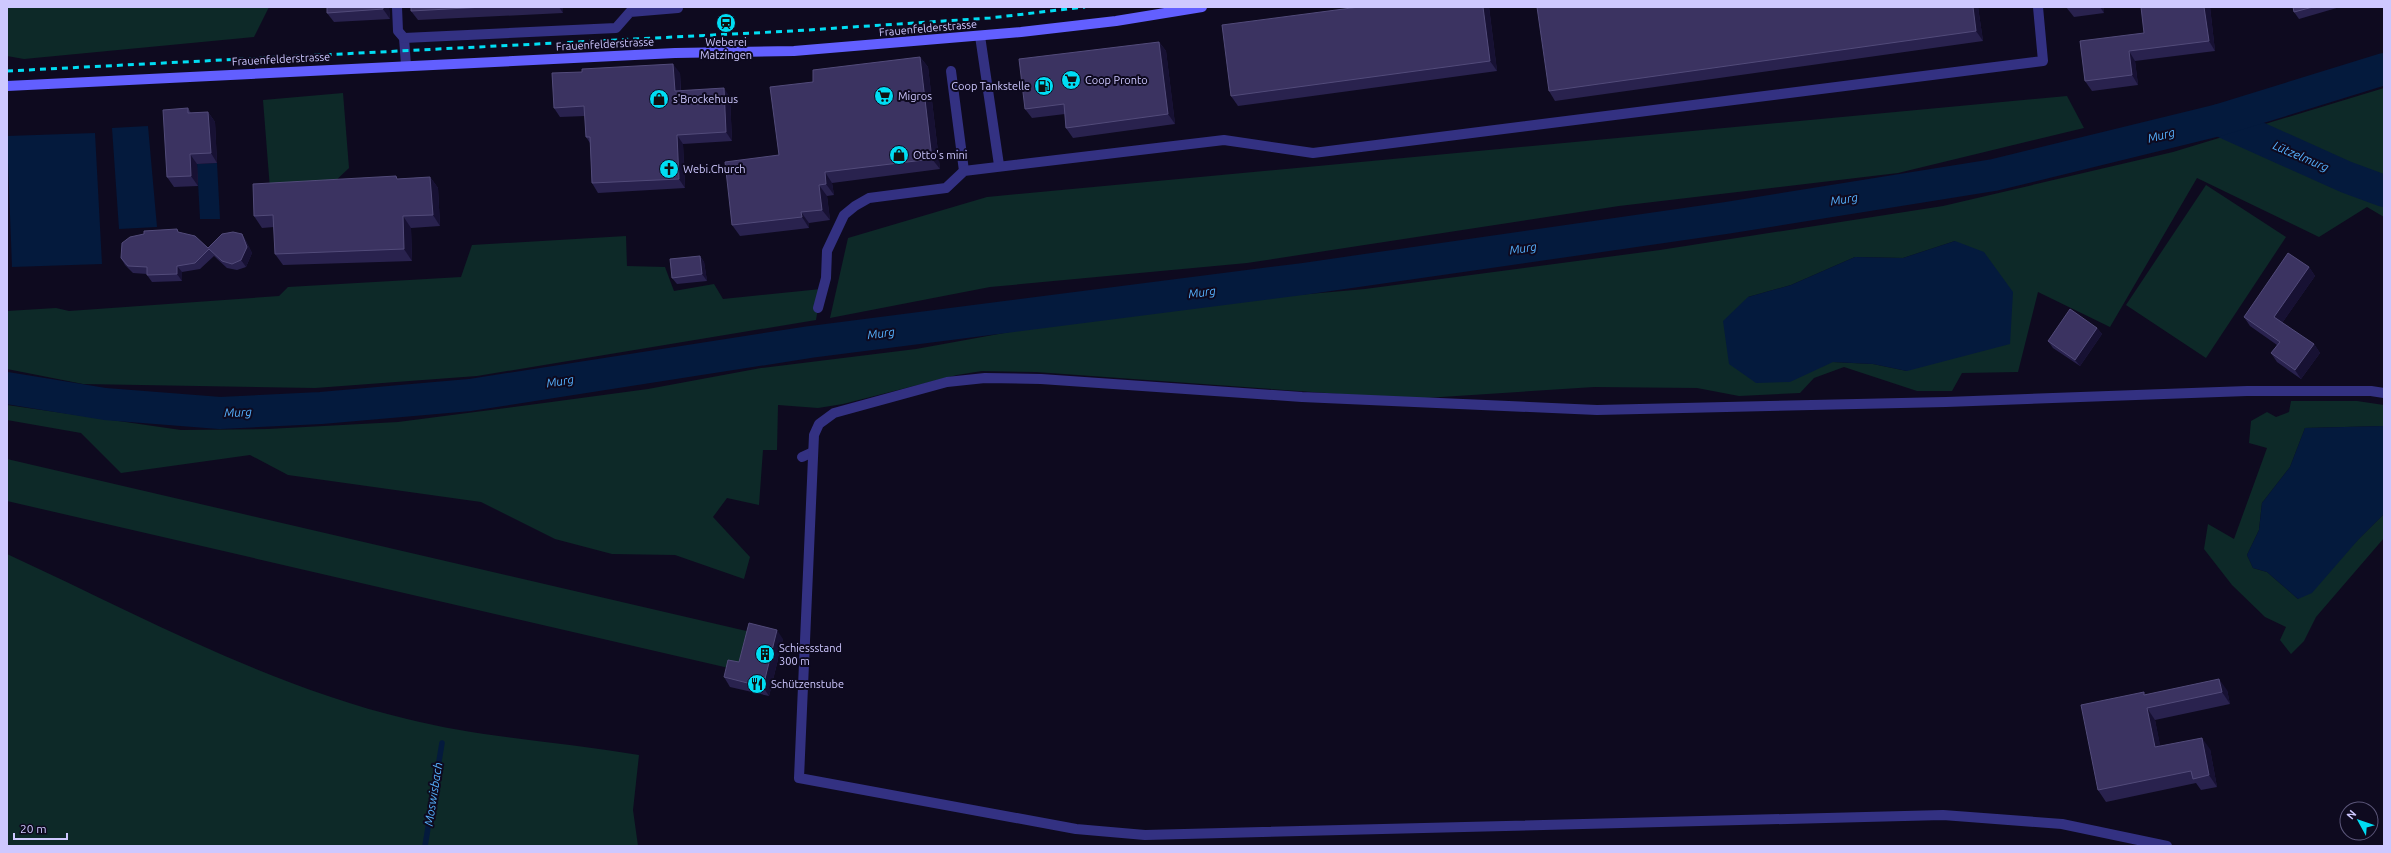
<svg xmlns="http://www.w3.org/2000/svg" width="2391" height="853" font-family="Ubuntu,sans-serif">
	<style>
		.green { fill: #0d2928; fill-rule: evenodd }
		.water { fill: #041a3d }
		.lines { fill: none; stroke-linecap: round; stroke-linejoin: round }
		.stream { stroke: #041a3d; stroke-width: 5.5 }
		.river { stroke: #041a3d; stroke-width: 32 }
		.lane { stroke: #333182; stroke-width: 10 }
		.street { stroke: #333182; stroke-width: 10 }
		.secondary { stroke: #625fff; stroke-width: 10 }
		.rail { stroke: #00ddf3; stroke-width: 3; stroke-dasharray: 6 5; stroke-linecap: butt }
		.wall { fill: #29224e }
		.shaded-wall { fill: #171133 }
		.building { fill: #3b3361; stroke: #524b7a }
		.labels { text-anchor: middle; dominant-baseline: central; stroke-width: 4; stroke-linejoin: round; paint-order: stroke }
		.street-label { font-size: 11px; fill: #cec8ff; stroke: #0e0a1f }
		.poi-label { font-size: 11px; fill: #cec8ff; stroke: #0e0a1f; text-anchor: start }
		.water-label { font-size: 12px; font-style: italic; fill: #56b2ff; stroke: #0e0a1f }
	</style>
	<rect width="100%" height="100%" fill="#0e0a1f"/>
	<!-- green -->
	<g class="green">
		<path d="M 7,7 L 269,7 L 254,37 L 24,59 L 7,56 Z"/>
		<path d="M 2384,88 L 2384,217 L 2367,207 L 2319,237 L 2197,178 L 2110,327 L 2038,292 L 2018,372 L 1962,373 L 1952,391 L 1917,391 L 1844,367 L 1814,378 L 1800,393 L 1739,396 L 1697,388 L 1594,387 L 1410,399 L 1036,372 L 982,371 L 957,375 L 843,404 L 818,408 L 778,405 L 777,450 L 763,450 L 759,505 L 727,498 L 713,517 L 750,557 L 744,579 L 675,555 L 612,554 L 555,539 L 481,502 L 288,475 L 250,455 L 121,473 L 81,433 L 7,420 L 7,405 L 181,430 L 268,429 L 398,422 L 544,403 L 648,389 L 761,368 L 916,349 L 1048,325 L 1243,300 L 1365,289 L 1660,250 L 1943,206 L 2173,152 ZM 1955,241 L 1907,371 L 1873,364 L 1832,362 L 1748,297 L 1791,285 L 1855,257 L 1903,258 Z"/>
		<path d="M 343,93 L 349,168 L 332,184 L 270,189 L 263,100 Z"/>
		<path d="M 2067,96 L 2084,128 L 1898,173 L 1619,206 L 1247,263 L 990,287 L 830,318 L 848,238 L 987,197 Z"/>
		<path d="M 2206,185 L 2286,237 L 2206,358 L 2126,305 Z"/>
		<path d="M 626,236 L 627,266 L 665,267 L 674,291 L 714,284 L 723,299 L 821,289 L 816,320 L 477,376 L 315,388 L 83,384 L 7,369 L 7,311 L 56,308 L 69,311 L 279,296 L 288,287 L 461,277 L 472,245 Z"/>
		<path d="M 2291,401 L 2357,401 L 2384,405 L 2384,426 L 2305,428 L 2290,467 L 2262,503 L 2259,530 L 2247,555 L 2253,568 L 2267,572 L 2298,599 L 2384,514 L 2384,538 L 2316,617 L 2304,641 L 2291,654 L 2280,640 L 2286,627 L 2265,617 L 2232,585 L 2204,549 L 2208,524 L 2234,539 L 2267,448 L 2249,443 L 2251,421 L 2267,412 L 2276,417 L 2289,412 Z"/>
		<path d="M 7,459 L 755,633 L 746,672 L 7,501 Z"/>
		<path d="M 7,554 C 137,614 266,685 407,719 C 483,738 562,742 639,755 L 633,810 L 638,846 L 7,846 Z"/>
	</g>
	<!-- water -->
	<g class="water">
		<path d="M 148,126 L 157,227 L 119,229 L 112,128 Z"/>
		<path d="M 95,133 L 102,264 L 12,267 L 7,136 Z"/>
		<path d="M 217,163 L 220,219 L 200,219 L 197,164 Z"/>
		<path d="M 1955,241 L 1984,252 L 2013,292 L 2010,344 L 1907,371 L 1873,364 L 1833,362 L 1790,382 L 1756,383 L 1729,364 L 1723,321 L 1748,297 L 1791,285 L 1855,257 L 1903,258 Z"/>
		<path d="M 2384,426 L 2384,514 L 2358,540 L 2312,593 L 2298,599 L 2267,572 L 2253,568 L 2247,555 L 2259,530 L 2262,503 L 2290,467 L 2305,428 Z"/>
	</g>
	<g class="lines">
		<!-- stream -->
		<path class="stream" d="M 425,846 L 442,743"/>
		<!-- river -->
		<g class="river">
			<path d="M 2219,120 L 2346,177 L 2384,191"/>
			<path d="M 7,388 L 105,404 L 220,413 L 321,408 L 470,395 L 810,342 L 1303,279 L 1726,218 L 1994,175 L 2219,120 L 2384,69"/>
		</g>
		<!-- lane -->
		<g class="lane">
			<path d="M 397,7 L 398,31 L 404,38 L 406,65"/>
			<path d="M 980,36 L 999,165"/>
			<path d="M 404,38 L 616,28 L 630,12 L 678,8"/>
			<path d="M 951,71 L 964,171"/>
			<path d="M 818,308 L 826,278 L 827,251 L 844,215 L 855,206 L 869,198 L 946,188 L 964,171 L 1224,140 L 1313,153 L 2043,61 L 2038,7"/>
			<path d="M 802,457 L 813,452"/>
		</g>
		<!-- street -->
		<path class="street" d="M 2167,846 L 2062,824 L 1943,815 L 1145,835 L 1076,829 L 799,778 L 814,435 L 819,424 L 834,413 L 947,382 L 985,378 L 1041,379 L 1302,397 L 1597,410 L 1946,402 L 2247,391 L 2371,391 L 2384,393"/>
		<!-- secondary -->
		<path class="secondary" d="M 7,86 L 675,53 L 794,51 L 1021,32 L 1116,21 L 1202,7"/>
		<!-- rail -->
		<path class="rail" d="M 7,71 L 792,31 L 990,18 L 1085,7"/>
	</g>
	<!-- wall -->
	<g class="wall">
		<path d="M 327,7 L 389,7 L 390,19 L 334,22 L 327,13 Z"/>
		<path d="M 411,7 L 563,7 L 563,13 L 418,20 L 411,11 Z"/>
		<path d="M 1359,7 L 1489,7 L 1497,71 L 1238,106 L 1231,96 Z"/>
		<path d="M 1978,7 L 1983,41 L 1555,101 L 1549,91 Z"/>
		<path d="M 2066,7 L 2104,7 L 2104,13 L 2074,17 Z"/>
		<path d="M 2210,7 L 2215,51 L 2135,61 L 2138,85 L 2092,91 L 2085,81 L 2144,33 Z"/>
		<path d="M 2293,7 L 2340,7 L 2299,19 L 2294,12 Z"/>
		<path d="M 1159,42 L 1166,51 L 1175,124 L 1073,138 L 1066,128 L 1065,114 L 1032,118 L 1025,109 Z"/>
		<path d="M 920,57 L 928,67 L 940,169 L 832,183 L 834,195 L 827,196 L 830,220 L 809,223 L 809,228 L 740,236 L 732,225 L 779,155 L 813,82 Z"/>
		<path d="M 680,73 L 681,90 L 730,97 L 732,141 L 683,144 L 685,188 L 598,193 L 592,183 L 590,143 L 586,137 L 585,116 L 560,117 L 554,108 Z"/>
		<path d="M 188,108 L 191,113 L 208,112 L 215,122 L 217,163 L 197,164 L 198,186 L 174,187 L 167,177 Z"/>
		<path d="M 430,177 L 438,188 L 440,226 L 411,228 L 412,261 L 283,265 L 275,254 L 274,227 L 262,228 L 254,216 L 398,179 Z"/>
		<path d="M 180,233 L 208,248 L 242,234 L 246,241 L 252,253 L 246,267 L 237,270 L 227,268 L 214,256 L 200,269 L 182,272 L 182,281 L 152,282 L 147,275 L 147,274 L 133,273 L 125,265 L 121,258 Z"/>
		<path d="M 700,256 L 704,262 L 707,281 L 677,284 L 672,278 Z"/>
		<path d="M 2309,267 L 2315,276 L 2282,323 L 2314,344 L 2320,353 L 2301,379 L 2277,362 L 2271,353 L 2277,345 L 2250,326 L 2244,317 Z"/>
		<path d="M 2097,328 L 2102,334 L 2080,366 L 2053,348 L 2048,341 Z"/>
		<path d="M 783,639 L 769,696 L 730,687 L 724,677 L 739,662 Z"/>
		<path d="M 2227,690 L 2230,704 L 2155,720 L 2160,746 L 2210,749 L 2217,787 L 2201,790 L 2196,783 L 2106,802 L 2098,790 L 2145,695 Z"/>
	</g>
	<!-- shaded-wall -->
	<g class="shaded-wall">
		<path d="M 383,7 L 389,7 L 390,19 L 383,9 Z"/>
		<path d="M 559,7 L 563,7 L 563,13 Z"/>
		<path d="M 1483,7 L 1489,7 L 1497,71 L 1490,61 Z"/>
		<path d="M 1973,7 L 1978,7 L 1983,41 L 1976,31 Z"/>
		<path d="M 2100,7 L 2104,7 L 2104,13 Z"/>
		<path d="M 2204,7 L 2210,7 L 2215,51 L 2209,41 Z"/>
		<path d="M 1159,42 L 1166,51 L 1175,124 L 1168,114 Z"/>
		<path d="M 2129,51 L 2135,61 L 2138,85 L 2132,75 Z"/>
		<path d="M 920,57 L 928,67 L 940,169 L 932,159 Z"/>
		<path d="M 673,64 L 680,73 L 681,100 L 675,91 Z"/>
		<path d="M 724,88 L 730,97 L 732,141 L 726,132 Z"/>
		<path d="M 208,112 L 215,122 L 217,163 L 211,153 Z"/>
		<path d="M 677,135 L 683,144 L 685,188 L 679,179 Z"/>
		<path d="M 190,154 L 197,164 L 198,186 L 191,176 Z"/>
		<path d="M 825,172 L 832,183 L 834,195 L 826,184 Z"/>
		<path d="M 430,177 L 438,188 L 440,226 L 433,215 Z"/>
		<path d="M 819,185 L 827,196 L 830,220 L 822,210 Z"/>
		<path d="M 801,212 L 809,223 L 809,228 L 802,217 Z"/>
		<path d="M 403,216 L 411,228 L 412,261 L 404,249 Z"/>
		<path d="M 242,234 L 246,241 L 252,253 L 246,267 L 241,260 Z"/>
		<path d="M 700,256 L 704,262 L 707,281 L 702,274 Z"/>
		<path d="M 177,266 L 182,272 L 182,281 L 177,274 Z"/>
		<path d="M 2309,267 L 2315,276 L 2280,326 L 2274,317 Z"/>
		<path d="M 2097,328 L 2102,334 L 2080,366 L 2075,360 Z"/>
		<path d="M 2314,344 L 2320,353 L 2301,379 L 2295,370 Z"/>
		<path d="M 777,630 L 783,639 L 769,696 L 763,687 Z"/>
		<path d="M 2219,679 L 2227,690 L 2230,704 L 2222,692 Z"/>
		<path d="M 2147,708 L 2155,720 L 2163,759 L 2155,747 Z"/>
		<path d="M 2202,738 L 2210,749 L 2217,787 L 2209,775 Z"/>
	</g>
	<!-- building -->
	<g class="building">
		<path d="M 327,7 L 383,7 L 383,9 L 327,13 Z"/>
		<path d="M 411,7 L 484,7 L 411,11 Z"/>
		<path d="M 1359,7 L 1483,7 L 1490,61 L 1231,96 L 1222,25 Z"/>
		<path d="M 1537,7 L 1973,7 L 1976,31 L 1549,91 Z"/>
		<path d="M 2141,7 L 2204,7 L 2209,41 L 2129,51 L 2132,75 L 2085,81 L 2080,41 L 2144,33 Z"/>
		<path d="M 2293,7 L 2313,7 L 2294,12 Z"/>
		<path d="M 1159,42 L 1168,114 L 1066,128 L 1064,104 L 1025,109 L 1019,59 Z"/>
		<path d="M 920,57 L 932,159 L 825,172 L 826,184 L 819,185 L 822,210 L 801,212 L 802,217 L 732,225 L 725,162 L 779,155 L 770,87 L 813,82 L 813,70 Z"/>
		<path d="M 673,64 L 675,91 L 724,88 L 726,132 L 677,135 L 679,179 L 592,183 L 590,137 L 586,137 L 584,106 L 554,108 L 552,73 L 582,72 L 582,69 Z"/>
		<path d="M 188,108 L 188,113 L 208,112 L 211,153 L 190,154 L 191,176 L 167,177 L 163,110 Z"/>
		<path d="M 396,176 L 397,179 L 430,177 L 433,215 L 403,216 L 404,249 L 275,254 L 273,215 L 254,216 L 253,184 Z"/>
		<path d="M 177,229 L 178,232 L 195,236 L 208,248 L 222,234 L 233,232 L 242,234 L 247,247 L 241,260 L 232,264 L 222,261 L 209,249 L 195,263 L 177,266 L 177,274 L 147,275 L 147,267 L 128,266 L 121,258 L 122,243 L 130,237 L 144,234 L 144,231 Z"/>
		<path d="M 2288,253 L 2309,267 L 2274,317 L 2314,344 L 2295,370 L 2271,353 L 2280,342 L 2244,317 Z"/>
		<path d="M 700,256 L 702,274 L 672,278 L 670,259 Z"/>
		<path d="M 2070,309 L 2097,328 L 2075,360 L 2048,341 Z"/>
		<path d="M 749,623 L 777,630 L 763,687 L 724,677 L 728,660 L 739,662 Z"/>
		<path d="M 2219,679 L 2222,692 L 2147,708 L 2155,747 L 2202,738 L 2209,775 L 2193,779 L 2191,771 L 2098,790 L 2081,705 L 2144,692 L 2144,695 Z"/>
	</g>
	<!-- icons -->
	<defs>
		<g id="station-disc" transform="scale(1)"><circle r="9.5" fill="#00ddf3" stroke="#0e0a1f"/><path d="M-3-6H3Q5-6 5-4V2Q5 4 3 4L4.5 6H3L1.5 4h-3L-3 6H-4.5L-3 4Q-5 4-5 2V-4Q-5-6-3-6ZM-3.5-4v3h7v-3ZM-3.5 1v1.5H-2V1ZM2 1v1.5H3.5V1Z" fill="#111"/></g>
		<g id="supermarket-disc" transform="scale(1)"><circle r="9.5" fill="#00ddf3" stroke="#0e0a1f"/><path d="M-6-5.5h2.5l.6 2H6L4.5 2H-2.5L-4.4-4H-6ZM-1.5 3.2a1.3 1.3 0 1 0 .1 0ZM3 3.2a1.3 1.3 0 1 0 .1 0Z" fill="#111"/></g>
		<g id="fuel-disc" transform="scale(1)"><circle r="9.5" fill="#00ddf3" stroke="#0e0a1f"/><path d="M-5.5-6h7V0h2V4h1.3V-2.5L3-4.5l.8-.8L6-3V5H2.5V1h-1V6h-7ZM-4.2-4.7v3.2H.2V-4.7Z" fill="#111"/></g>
		<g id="shop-disc" transform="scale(1)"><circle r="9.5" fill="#00ddf3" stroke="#0e0a1f"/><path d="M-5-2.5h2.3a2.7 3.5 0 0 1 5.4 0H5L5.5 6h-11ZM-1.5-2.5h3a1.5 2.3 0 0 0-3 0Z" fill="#111"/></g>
		<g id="church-disc" transform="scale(1)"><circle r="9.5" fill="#00ddf3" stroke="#0e0a1f"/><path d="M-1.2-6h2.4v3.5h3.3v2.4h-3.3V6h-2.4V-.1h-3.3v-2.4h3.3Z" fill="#111"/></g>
		<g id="building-disc" transform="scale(1)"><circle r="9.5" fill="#00ddf3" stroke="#0e0a1f"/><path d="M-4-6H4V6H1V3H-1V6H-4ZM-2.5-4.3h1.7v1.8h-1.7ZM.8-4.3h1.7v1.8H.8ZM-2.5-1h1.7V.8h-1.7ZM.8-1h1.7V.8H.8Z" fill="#111"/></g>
		<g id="restaurant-disc" transform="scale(1)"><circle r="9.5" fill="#00ddf3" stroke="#0e0a1f"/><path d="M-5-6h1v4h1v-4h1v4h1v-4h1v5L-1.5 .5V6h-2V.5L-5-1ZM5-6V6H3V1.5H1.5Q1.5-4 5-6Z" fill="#111"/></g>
	</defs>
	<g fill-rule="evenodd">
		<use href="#station-disc" x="726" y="23"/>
		<use href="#supermarket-disc" x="1071" y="80"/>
		<use href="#fuel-disc" x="1044" y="86"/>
		<use href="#supermarket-disc" x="884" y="96"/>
		<use href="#shop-disc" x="659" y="99"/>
		<use href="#shop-disc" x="899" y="155"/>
		<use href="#church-disc" x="669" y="169"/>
		<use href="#building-disc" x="765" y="654"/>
		<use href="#restaurant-disc" x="757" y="684"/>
	</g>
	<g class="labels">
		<!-- street labels -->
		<g class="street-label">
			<text transform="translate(928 28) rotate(-5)">Frauenfelderstrasse</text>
			<text transform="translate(605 44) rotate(-3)">Frauenfelderstrasse</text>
			<text transform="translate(281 59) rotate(-3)">Frauenfelderstrasse</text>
		</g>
		<!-- poi labels -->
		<g class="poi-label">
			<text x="726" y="42" text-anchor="middle">Weberei<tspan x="726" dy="13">Matzingen</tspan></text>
			<text x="1085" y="80">Coop Pronto</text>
			<text x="1030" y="86" text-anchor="end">Coop Tankstelle</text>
			<text x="898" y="96">Migros</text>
			<text x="673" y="99">s'Brockehuus</text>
			<text x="913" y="155">Otto's mini</text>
			<text x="683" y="169">Webi.Church</text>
			<text x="779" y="648">Schiessstand<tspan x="779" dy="13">300 m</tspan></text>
			<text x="771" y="684">Schützenstube</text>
		</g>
		<!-- water labels -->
		<g class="water-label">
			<text transform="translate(2161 135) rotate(-14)">Murg</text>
			<text transform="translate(2301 156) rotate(23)">Lützelmurg</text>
			<text transform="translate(1844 199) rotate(-9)">Murg</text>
			<text transform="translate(1523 248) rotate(-8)">Murg</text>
			<text transform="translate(1202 292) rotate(-7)">Murg</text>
			<text transform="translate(881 333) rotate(-7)">Murg</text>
			<text transform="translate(560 381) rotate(-9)">Murg</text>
			<text transform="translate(238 412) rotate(-2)">Murg</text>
			<text transform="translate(433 794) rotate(-81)">Moswisbach</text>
		</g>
	</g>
	<!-- border -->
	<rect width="2391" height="853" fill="none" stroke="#cec8ff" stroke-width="16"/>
	<!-- north arrow -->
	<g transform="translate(2359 821) rotate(310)"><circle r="19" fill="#0e0a1f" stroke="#5b5679"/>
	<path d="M0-3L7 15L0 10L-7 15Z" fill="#00ddf3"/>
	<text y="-6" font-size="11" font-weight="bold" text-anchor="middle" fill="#cec8ff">N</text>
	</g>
	<!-- scale -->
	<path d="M14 833v6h53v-6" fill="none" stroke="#cec8ff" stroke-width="2"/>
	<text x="20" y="833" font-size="12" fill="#cec8ff" stroke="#0e0a1f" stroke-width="3" paint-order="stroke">20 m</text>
</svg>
